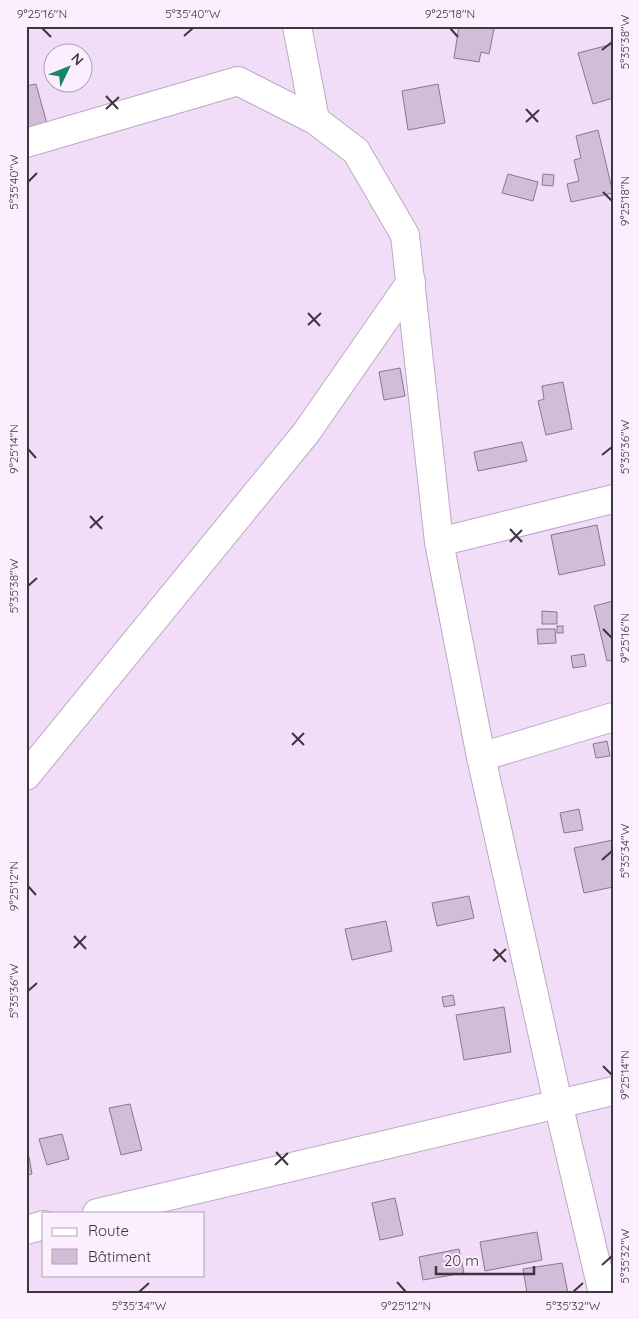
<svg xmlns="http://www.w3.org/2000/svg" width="639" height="1319" font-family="Quicksand,sans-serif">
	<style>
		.building { fill: #d1bdd7; stroke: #89768f }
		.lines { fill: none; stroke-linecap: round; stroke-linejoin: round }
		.minor-casing { stroke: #bca9c3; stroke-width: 30 }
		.minor { stroke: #fff; stroke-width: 28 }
		.ticks { fill: none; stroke: #3d353f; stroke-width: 2 }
		.neatline { fill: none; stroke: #3d353f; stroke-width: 2 }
		.ticks-label { font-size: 12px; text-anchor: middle; fill: #3d353f }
	</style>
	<rect width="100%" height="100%" fill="#f2ddf9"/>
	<!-- building -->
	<g class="building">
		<path d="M 459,26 L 480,26 L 494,29 L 489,54 L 481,52 L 479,62 L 454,58 Z"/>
		<path d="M 613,44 L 613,98 L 593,104 L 578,53 Z"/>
		<path d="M 36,84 L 47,124 L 26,130 L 26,86 Z"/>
		<path d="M 438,84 L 445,123 L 408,130 L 402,91 Z"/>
		<path d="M 598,130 L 613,193 L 571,202 L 567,184 L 579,181 L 574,160 L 581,158 L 576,136 Z"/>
		<path d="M 508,174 L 538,182 L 533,201 L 502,193 Z"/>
		<path d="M 543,174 L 554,175 L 553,186 L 542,185 Z"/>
		<path d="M 400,368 L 405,396 L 384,400 L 379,372 Z"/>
		<path d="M 563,382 L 572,429 L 546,435 L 538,401 L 544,399 L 542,386 Z"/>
		<path d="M 522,442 L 527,461 L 478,471 L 474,452 Z"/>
		<path d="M 597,525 L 605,565 L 559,575 L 551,535 Z"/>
		<path d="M 613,601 L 613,660 L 607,661 L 594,606 Z"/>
		<path d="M 542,611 L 557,612 L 557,624 L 542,624 Z"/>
		<rect x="557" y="626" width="6" height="7"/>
		<path d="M 537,629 L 555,629 L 556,643 L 538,644 Z"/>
		<path d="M 584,654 L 586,666 L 573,668 L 571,656 Z"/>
		<path d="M 607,741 L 610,756 L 596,758 L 593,744 Z"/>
		<path d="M 579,809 L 583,830 L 564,833 L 560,813 Z"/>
		<path d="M 613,840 L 613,887 L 584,893 L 574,848 Z"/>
		<path d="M 469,896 L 474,918 L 437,926 L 432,903 Z"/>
		<path d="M 386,921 L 392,951 L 352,960 L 345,929 Z"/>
		<path d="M 453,995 L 455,1005 L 444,1007 L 442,997 Z"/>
		<path d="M 504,1007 L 511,1052 L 464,1060 L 456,1015 Z"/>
		<path d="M 130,1104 L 142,1150 L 121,1155 L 109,1108 Z"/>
		<path d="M 62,1134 L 69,1159 L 47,1165 L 39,1139 Z"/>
		<path d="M 29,1157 L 32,1174 L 26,1175 L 26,1158 Z"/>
		<path d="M 395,1198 L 403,1235 L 380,1240 L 372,1203 Z"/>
		<path d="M 537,1232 L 542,1260 L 485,1271 L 480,1242 Z"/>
		<path d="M 459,1249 L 464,1273 L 423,1280 L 419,1257 Z"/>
		<path d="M 562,1263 L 568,1293 L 527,1293 L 523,1269 Z"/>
	</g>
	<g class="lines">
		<!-- minor casing -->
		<g class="minor-casing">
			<g id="minor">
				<path d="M 297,26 L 315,120"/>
				<path d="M 26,143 L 238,81 L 315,120 L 356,151 L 405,235 L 439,542 L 481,757 L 558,1103 L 603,1293"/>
				<path d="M 439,542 L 613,499"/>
				<path d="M 481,757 L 613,717"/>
				<path d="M 26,776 L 306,433 L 411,282"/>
				<path d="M 97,1213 L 613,1091"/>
				<path d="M 26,1230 L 44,1225"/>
			</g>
		</g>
		<!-- minor -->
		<use href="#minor" class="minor"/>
	</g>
	<!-- ticks -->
	<path class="ticks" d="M 42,28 L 51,37M 450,28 L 458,37M 184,36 L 193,28M 602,50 L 612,42M 106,96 L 118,109M 106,109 L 119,97M 526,109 L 538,122M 526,122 L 539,110M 28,182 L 37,173M 603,192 L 612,201M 308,313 L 320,326M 308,325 L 321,313M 28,449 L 36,458M 602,455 L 612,447M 90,516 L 102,529M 90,528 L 103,516M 510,529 L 522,542M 510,542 L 522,530M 28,586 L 37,578M 603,629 L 612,638M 292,733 L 304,745M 292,745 L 304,733M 602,860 L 612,851M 28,886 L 36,895M 74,936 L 86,949M 74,948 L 86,936M 494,949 L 506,962M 493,961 L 506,949M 28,991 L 37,983M 603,1066 L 612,1075M 276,1152 L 288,1165M 275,1165 L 288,1153M 602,1265 L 612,1256M 397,1282 L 406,1292M 139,1292 L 149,1283M 573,1292 L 583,1283"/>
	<!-- border -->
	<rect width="639" height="1319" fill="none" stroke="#faeeff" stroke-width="55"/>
	<!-- legend -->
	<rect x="42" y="1212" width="162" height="65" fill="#faeeff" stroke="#aea4b2"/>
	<rect x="52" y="1228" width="25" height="8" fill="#ffffff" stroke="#aea4b2"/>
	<text x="88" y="1236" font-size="15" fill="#3d353f">Route</text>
	<rect x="52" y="1249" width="25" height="15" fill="#d1bdd7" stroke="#aea4b2"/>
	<text x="88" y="1262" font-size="15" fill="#3d353f">Bâtiment</text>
	<!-- north arrow -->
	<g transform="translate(68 68) rotate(47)"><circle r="24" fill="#faeeff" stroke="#aea4b2"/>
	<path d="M0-4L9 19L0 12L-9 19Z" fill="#188765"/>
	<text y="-8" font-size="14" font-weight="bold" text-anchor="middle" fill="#3d353f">N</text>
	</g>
	<!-- scale -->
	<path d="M436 1266v8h98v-8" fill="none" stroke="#3d353f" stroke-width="2.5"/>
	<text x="444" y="1266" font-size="15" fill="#3d353f" stroke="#faeeff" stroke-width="4" paint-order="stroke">20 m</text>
	<rect x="28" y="28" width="584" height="1264" class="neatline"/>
	<g class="ticks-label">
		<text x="42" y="18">9°25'16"N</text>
		<text x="193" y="18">5°35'40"W</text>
		<text x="450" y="18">9°25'18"N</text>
		<text transform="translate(625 42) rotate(-90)" y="4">5°35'38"W</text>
		<text transform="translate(14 182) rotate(-90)" y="4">5°35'40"W</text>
		<text transform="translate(625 201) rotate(-90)" y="4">9°25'18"N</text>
		<text transform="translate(625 447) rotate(-90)" y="4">5°35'36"W</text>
		<text transform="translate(14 449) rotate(-90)" y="4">9°25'14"N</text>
		<text transform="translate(14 586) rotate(-90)" y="4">5°35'38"W</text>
		<text transform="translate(625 638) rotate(-90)" y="4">9°25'16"N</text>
		<text transform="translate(625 851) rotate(-90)" y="4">5°35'34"W</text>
		<text transform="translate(14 886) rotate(-90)" y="4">9°25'12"N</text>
		<text transform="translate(14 991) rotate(-90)" y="4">5°35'36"W</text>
		<text transform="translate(625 1075) rotate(-90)" y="4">9°25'14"N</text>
		<text transform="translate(625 1256) rotate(-90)" y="4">5°35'32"W</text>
		<text x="139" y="1310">5°35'34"W</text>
		<text x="406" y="1310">9°25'12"N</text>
		<text x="573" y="1310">5°35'32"W</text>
	</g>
</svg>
